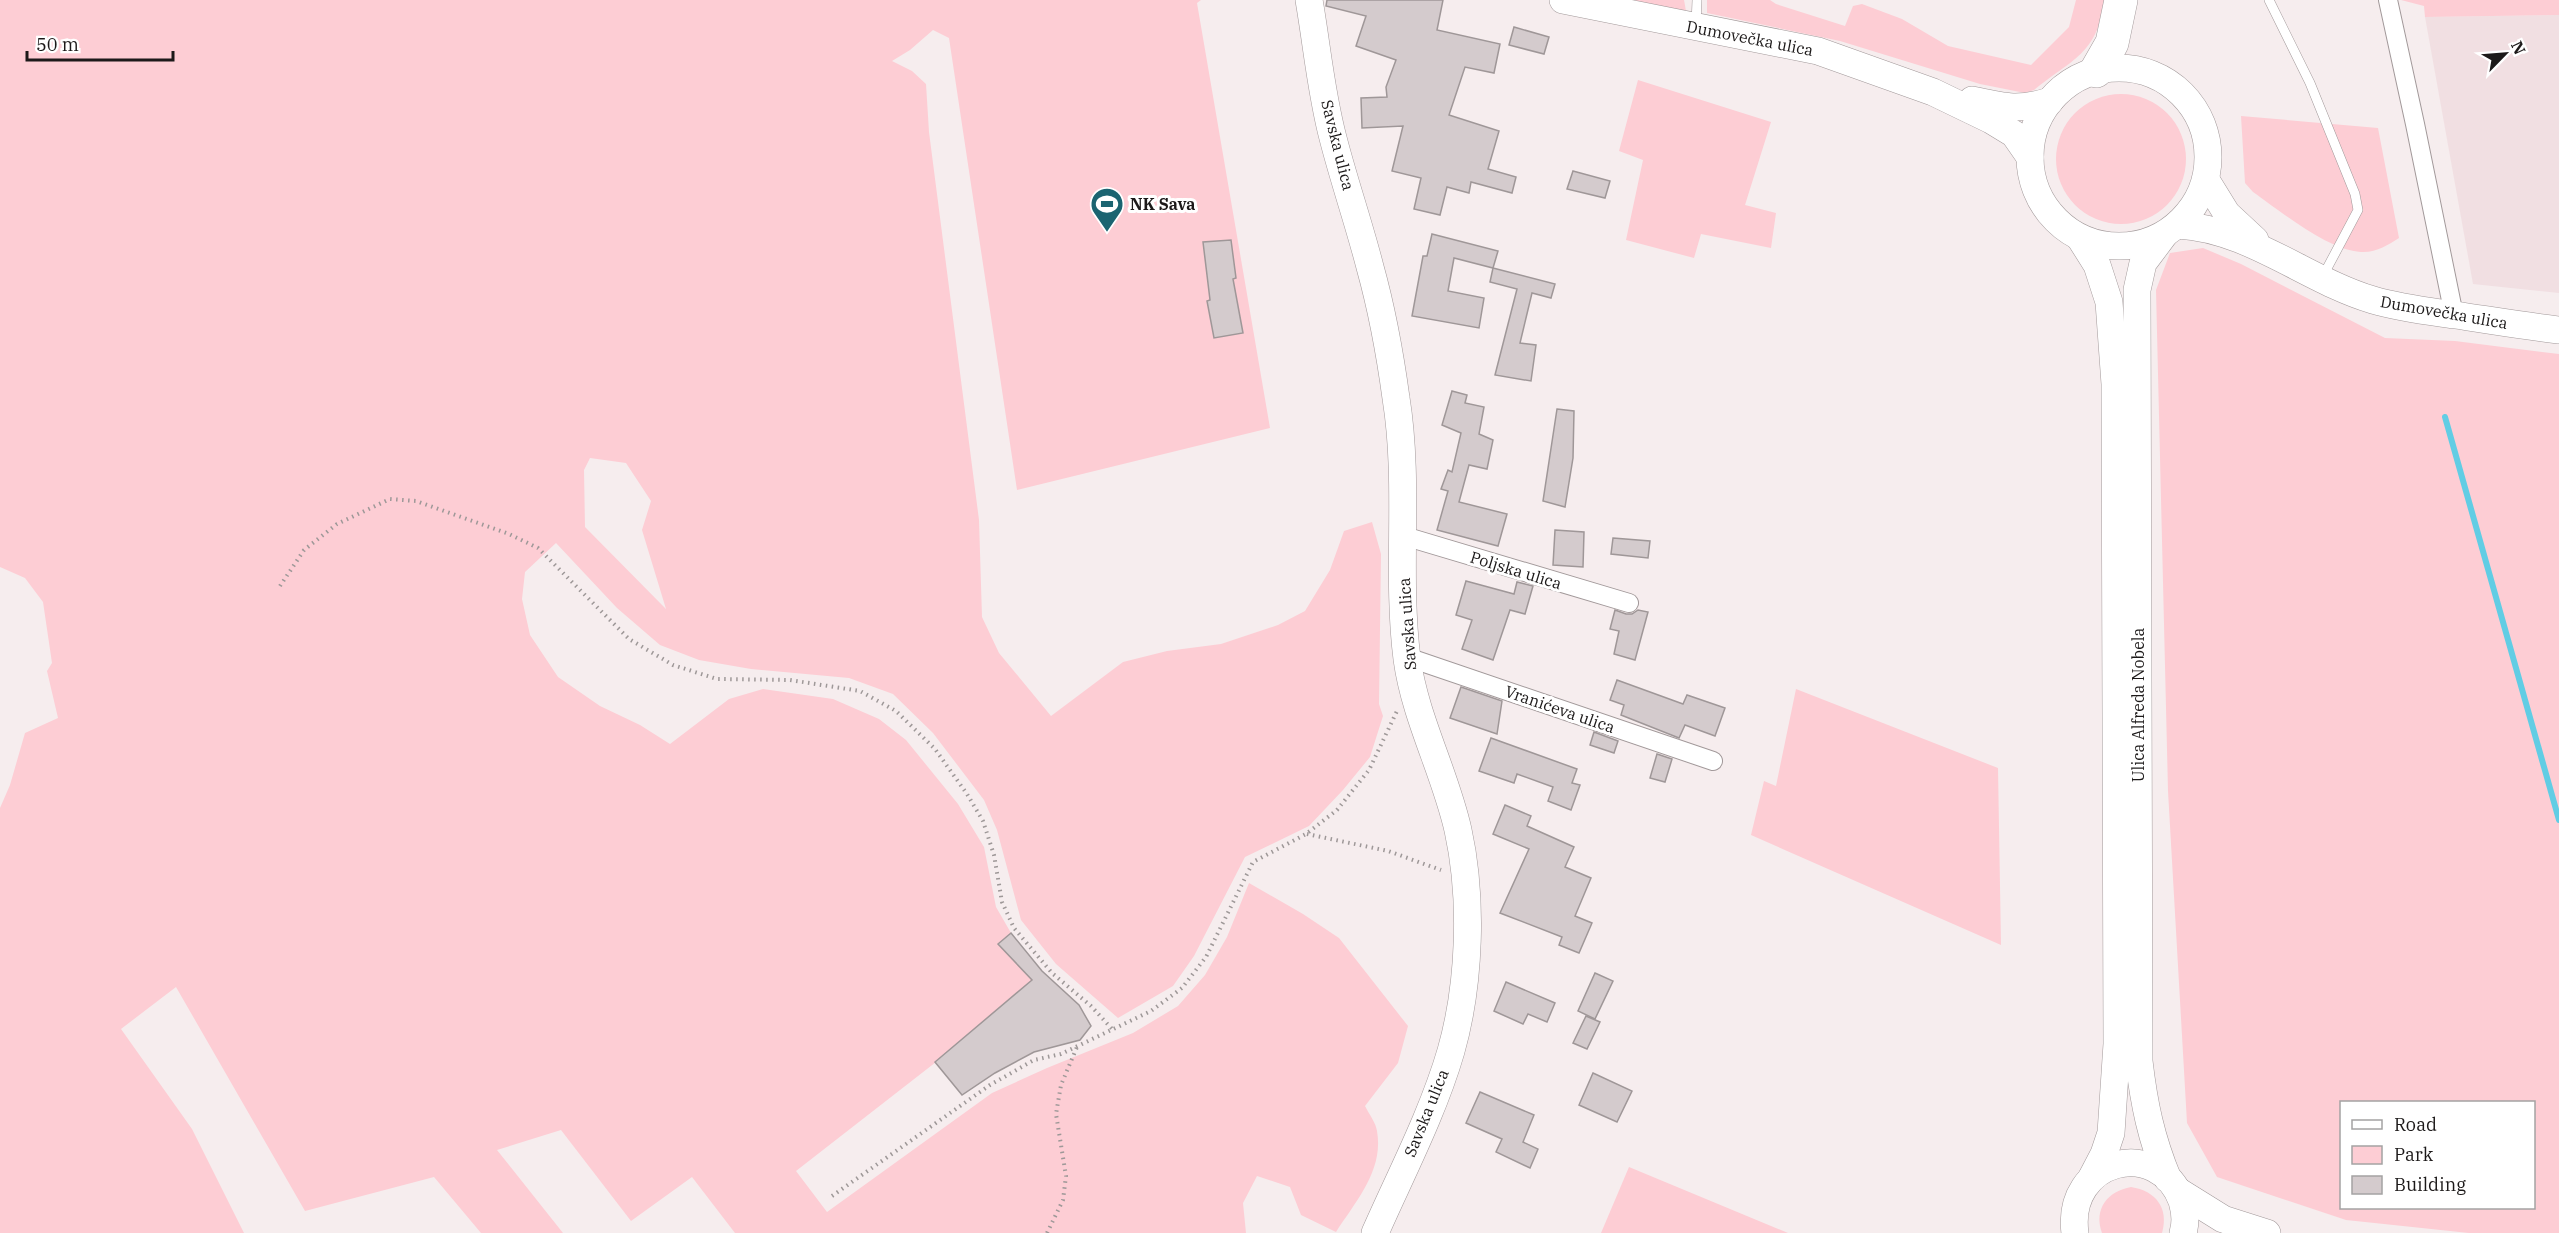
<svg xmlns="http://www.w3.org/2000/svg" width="2559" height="1233" font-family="'IBM Plex Serif',serif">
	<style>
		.built { fill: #f1dfe2 }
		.green { fill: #fdcdd4; fill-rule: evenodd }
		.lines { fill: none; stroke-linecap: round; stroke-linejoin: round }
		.stream { stroke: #61cde4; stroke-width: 6 }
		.building { fill: #d4cbcd; stroke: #9f9798; stroke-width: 1.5 }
		.lane-casing { stroke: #a2999a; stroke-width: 10 }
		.street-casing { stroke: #a2999a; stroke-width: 20 }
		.secondary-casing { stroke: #a2999a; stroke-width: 28 }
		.highway-casing { stroke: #a2999a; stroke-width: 34 }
		.path { stroke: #9e9898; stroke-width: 4; stroke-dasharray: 1.5 4.5; stroke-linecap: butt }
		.lane { stroke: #fff; stroke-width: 9 }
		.street { stroke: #fff; stroke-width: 18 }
		.secondary { stroke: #fff; stroke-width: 27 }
		.highway { stroke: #fff; stroke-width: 33 }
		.labels { text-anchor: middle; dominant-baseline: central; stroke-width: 6; stroke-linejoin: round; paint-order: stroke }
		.street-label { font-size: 16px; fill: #1c1919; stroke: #fff }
		.poi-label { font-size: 16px; font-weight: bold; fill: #1c1919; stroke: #fff; text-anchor: start }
	</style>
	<rect width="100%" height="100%" fill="#f6edee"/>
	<!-- built -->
	<path class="built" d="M 2559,15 L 2559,293 L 2473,284 L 2425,17 Z"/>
	<!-- green -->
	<g class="green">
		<path d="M 0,0 L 1201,0 L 1197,3 L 1270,428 L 1017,490 L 949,38 L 933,30 L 910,50 L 892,61 L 912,71 L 926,84 L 929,132 L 979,520 L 982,617 L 999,653 L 1051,716 L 1123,662 L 1167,651 L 1221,644 L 1278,625 L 1305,611 L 1330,570 L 1344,531 L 1372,522 L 1381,554 L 1379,704 L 1383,716 L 1370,757 L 1343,790 L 1309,826 L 1245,857 L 1194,956 L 1173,986 L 1118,1018 L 1056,964 L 1021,920 L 997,830 L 984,800 L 933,733 L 893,694 L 849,678 L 751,669 L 699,660 L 660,645 L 617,608 L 556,543 L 525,572 L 522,599 L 530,635 L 558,677 L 600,706 L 640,725 L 670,744 L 729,699 L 763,689 L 833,699 L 879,719 L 906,740 L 958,804 L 984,847 L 996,907 L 1011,933 L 999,945 L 1032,980 L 954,1048 L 796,1171 L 827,1212 L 992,1093 L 1047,1068 L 1133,1033 L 1178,1006 L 1205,975 L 1227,937 L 1249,883 L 1303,914 L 1339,938 L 1408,1026 L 1398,1063 L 1365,1106 C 1369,1114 1376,1123 1377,1131 C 1384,1170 1356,1201 1336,1232 L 1301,1215 L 1290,1187 L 1257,1176 L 1243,1203 L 1246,1233 L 735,1233 L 692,1177 L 631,1221 L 561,1130 L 497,1150 L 563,1233 L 481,1233 L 434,1177 L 305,1211 L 176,987 L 121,1029 L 192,1129 L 244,1233 L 0,1233 L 0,808 L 10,785 L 25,733 L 58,718 L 47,671 L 52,663 L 43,602 L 25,578 L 0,567 ZM 590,458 L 626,463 L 651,501 L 642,530 L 666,609 L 585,527 L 584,470 Z"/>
		<path d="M 1624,0 L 1684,0 L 1686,11 Z"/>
		<path d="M 1707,0 L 1770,0 L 1776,4 L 1845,26 L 1853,6 L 1862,4 L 1902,19 L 1948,46 L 2031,65 L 2069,27 L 2076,0 L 2104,0 C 2098,54 2072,59 2034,90 L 2025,93 L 1980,84 L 1840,41 L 1707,13 Z"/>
		<path d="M 2401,0 L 2559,0 L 2559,15 L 2425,17 L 2424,6 Z"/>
		<path d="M 1638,80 L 1771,122 L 1745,205 L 1776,213 L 1771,248 L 1701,234 L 1694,258 L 1626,240 L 1643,160 L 1619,151 Z"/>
		<circle cx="2121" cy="159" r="65"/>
		<path d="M 2241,116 L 2378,128 L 2399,238 C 2388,245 2376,253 2361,252 C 2329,251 2280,211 2253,192 L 2245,183 Z"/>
		<path d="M 2203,248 L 2241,264 L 2385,338 L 2455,341 L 2559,354 L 2559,1233 L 2469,1233 L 2346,1220 L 2217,1177 L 2187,1123 L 2168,791 L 2156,290 L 2170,253 ZM 2342,1102 L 2534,1102 L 2534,1208 L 2342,1208 Z"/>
		<path d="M 1796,689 L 1998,768 L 2001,945 L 1751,835 L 1764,781 L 1776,786 Z"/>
		<path d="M 1629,1167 L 1788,1233 L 1601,1233 Z"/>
		<path d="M 2131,1187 C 2156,1191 2169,1208 2162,1233 L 2102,1233 C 2093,1209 2108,1191 2131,1187 Z"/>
	</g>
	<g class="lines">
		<!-- stream -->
		<path class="stream" d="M 2445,417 L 2559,820"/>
	</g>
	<!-- building -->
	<g class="building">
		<path d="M 1327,0 L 1443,0 L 1437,30 L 1500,44 L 1494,73 L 1465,67 L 1449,115 L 1499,131 L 1488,169 L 1516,177 L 1512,193 L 1471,182 L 1469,193 L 1447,187 L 1440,215 L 1414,209 L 1421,178 L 1392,171 L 1403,126 L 1362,128 L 1361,98 L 1387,97 L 1386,87 L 1396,60 L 1356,46 L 1366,16 L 1326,6 Z"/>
		<path d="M 1514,27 L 1549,37 L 1544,54 L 1509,45 Z"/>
		<path d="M 1573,171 L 1610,181 L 1605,198 L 1567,189 Z"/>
		<path d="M 1432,234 L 1498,251 L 1493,268 L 1454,258 L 1448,291 L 1484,298 L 1479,328 L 1412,316 L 1423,256 L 1427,256 Z"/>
		<path d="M 1231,240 L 1236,278 L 1233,279 L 1243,333 L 1214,338 L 1207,301 L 1210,300 L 1203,242 Z"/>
		<path d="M 1493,268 L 1555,284 L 1551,298 L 1532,293 L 1520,343 L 1536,345 L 1531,381 L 1495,375 L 1517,289 L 1490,282 Z"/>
		<path d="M 1452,391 L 1467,395 L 1465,403 L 1484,407 L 1479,434 L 1493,440 L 1487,469 L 1469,465 L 1459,502 L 1507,514 L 1498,546 L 1437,530 L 1448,491 L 1441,489 L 1448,470 L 1452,472 L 1461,433 L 1442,425 Z"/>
		<path d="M 1557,409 L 1574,411 L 1573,458 L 1565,507 L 1543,501 Z"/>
		<path d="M 1555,530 L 1584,532 L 1583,567 L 1553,565 Z"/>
		<path d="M 1613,538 L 1650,541 L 1648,558 L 1611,554 Z"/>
		<path d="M 1466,581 L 1514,594 L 1517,582 L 1533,586 L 1525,614 L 1510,610 L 1493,660 L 1462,649 L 1472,620 L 1456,615 Z"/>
		<path d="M 1615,610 L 1626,614 L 1632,614 L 1638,610 L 1648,612 L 1635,660 L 1614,654 L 1619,631 L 1610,629 Z"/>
		<path d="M 1617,680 L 1683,704 L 1687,695 L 1725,708 L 1715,736 L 1685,725 L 1679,738 L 1621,715 L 1624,705 L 1610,700 Z"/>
		<path d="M 1461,687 L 1502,701 L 1497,734 L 1450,718 Z"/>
		<path d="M 1594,732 L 1618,741 L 1614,753 L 1590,745 Z"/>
		<path d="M 1491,738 L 1577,769 L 1572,783 L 1580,785 L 1571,810 L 1548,801 L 1553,787 L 1517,774 L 1514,783 L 1479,771 Z"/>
		<path d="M 1657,754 L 1672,759 L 1665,782 L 1650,778 Z"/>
		<path d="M 1505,805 L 1531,816 L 1527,826 L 1574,847 L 1565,867 L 1591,878 L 1575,916 L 1592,923 L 1579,953 L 1559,945 L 1562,937 L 1500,913 L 1529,849 L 1493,834 Z"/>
		<path d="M 1011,933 L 1042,971 L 1079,1005 L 1091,1026 L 1080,1040 L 1034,1052 L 995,1073 L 962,1095 L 935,1062 L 1032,980 L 998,944 Z"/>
		<path d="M 1595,973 L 1613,981 L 1595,1019 L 1578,1011 Z"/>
		<path d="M 1506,982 L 1555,1003 L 1547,1022 L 1528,1014 L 1523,1024 L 1494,1011 Z"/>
		<path d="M 1586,1016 L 1600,1022 L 1587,1049 L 1573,1043 Z"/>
		<path d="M 1593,1073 L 1632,1091 L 1617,1122 L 1579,1105 Z"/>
		<path d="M 1480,1092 L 1534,1115 L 1523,1142 L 1538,1149 L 1530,1168 L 1496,1152 L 1502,1139 L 1466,1123 Z"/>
	</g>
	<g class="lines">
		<!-- lane casing -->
		<g class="lane-casing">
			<g id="lane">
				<path d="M 2269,0 L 2310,83 L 2355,194 L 2358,210 L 2323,276"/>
				<path d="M 1696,25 L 1697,0"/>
			</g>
		</g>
		<!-- street casing -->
		<g class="street-casing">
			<g id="street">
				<path d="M 2388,0 L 2415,124 L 2454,315"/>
				<path d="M 1404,536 L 1629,603"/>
				<path d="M 1407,657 L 1713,761"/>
			</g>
		</g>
		<!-- secondary casing -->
		<g class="secondary-casing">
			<g id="secondary">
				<path d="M 1309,0 C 1317,46 1321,93 1333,138 C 1344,181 1359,224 1370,267 C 1382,310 1390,354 1396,398 C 1410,485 1396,572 1407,659 C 1415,718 1445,772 1458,830 C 1473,898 1470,984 1451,1051 C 1433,1113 1401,1174 1375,1233"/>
				<path d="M 1563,0 L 1818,51 L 1933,92 L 1991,120 L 2014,134 L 2030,157"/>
				<circle cx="2119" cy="157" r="89"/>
				<path d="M 1972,100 C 2004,107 2018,111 2050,101"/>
				<path d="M 2206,180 L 2227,214 L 2255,240"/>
				<path d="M 2178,225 C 2250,229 2306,280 2373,300 C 2400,308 2427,311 2455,315 C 2489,320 2524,326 2559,330"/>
				<path d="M 2164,235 L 2143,263 L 2137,290 L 2139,1061 C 2144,1104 2151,1138 2168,1179"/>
				<path d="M 2080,238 L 2097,265 L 2109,302 L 2115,384 L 2117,1044 L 2111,1133 L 2104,1154 L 2092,1177"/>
				<path d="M 2178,1191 L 2223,1219 L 2267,1233"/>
				<path d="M 2075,1233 C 2065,1159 2158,1136 2182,1201 C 2185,1211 2186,1223 2183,1233"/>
			</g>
		</g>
		<!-- highway casing -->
		<g class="highway-casing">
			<path id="highway" d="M 2096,71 L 2112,43 L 2121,0"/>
		</g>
		<!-- path -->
		<g class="path">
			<path d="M 280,586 L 304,550 L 337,524 L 390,499 L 416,501 L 509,534 L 538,548 L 629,639 L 673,665 L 717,679 L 790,680 L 860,691 L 896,711 L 935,749 L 967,794 L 983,821 L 994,855 L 1002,902 L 1014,928 L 1052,973 L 1091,1006 L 1113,1030"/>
			<path d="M 1307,834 L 1388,851 L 1441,870"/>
			<path d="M 832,1196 L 990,1085 L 1034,1060 L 1061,1054 L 1151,1011 L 1182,988 L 1206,957 L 1253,862 L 1306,834 L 1337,810 L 1369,770 L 1397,711"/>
			<path d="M 1047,1233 L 1063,1200 L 1066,1176 L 1056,1114 L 1061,1085 L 1077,1047"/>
		</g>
		<!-- lane -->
		<use href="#lane" class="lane"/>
		<!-- street -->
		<use href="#street" class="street"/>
		<!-- secondary -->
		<use href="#secondary" class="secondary"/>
		<!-- highway -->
		<use href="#highway" class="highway"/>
	</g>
	<!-- icons -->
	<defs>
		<g id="stadium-pin" transform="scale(1.725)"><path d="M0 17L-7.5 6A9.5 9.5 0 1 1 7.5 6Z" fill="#1b6471" stroke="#fff"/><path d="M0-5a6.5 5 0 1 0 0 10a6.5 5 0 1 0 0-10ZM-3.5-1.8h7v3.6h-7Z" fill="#fff"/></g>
	</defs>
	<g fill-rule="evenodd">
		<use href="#stadium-pin" x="1107" y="204"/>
	</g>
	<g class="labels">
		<!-- street labels -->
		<g class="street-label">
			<text transform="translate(1750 38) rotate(11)">Dumovečka ulica</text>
			<text transform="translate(1338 145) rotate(76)">Savska ulica</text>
			<text transform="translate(2444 312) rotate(10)">Dumovečka ulica</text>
			<text transform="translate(1516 570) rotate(17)">Poljska ulica</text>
			<text transform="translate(1407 624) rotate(-94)">Savska ulica</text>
			<text transform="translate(2138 705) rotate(-90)">Ulica Alfreda Nobela</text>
			<text transform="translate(1560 709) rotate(19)">Vranićeva ulica</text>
			<text transform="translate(1426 1113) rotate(-68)">Savska ulica</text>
		</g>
		<!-- poi labels -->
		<g class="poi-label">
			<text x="1130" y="204">NK Sava</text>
		</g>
	</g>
	<!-- legend -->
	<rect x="2340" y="1101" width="195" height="108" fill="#ffffff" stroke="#a4a3a3" stroke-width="1.5"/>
	<rect x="2352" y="1120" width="30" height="9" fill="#ffffff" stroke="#a4a3a3" stroke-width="1.5"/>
	<text x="2394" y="1131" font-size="18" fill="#1c1919">Road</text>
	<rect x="2352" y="1146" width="30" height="18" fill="#fdcdd4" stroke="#a4a3a3" stroke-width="1.5"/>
	<text x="2394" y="1161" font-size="18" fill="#1c1919">Park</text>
	<rect x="2352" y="1176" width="30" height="18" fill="#d4cbcd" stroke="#a4a3a3" stroke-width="1.5"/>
	<text x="2394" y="1191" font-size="18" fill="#1c1919">Building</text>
	<!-- north arrow -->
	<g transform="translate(2505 54) rotate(65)" stroke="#ffffff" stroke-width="4.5" paint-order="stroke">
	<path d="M0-4.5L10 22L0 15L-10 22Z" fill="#1c1919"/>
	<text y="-9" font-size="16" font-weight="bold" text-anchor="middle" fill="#1c1919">N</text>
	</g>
	<!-- scale -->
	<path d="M27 51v9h146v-9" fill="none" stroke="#1c1919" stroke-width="3"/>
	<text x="36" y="51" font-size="18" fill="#1c1919" stroke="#ffffff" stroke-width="4.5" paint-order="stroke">50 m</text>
</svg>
